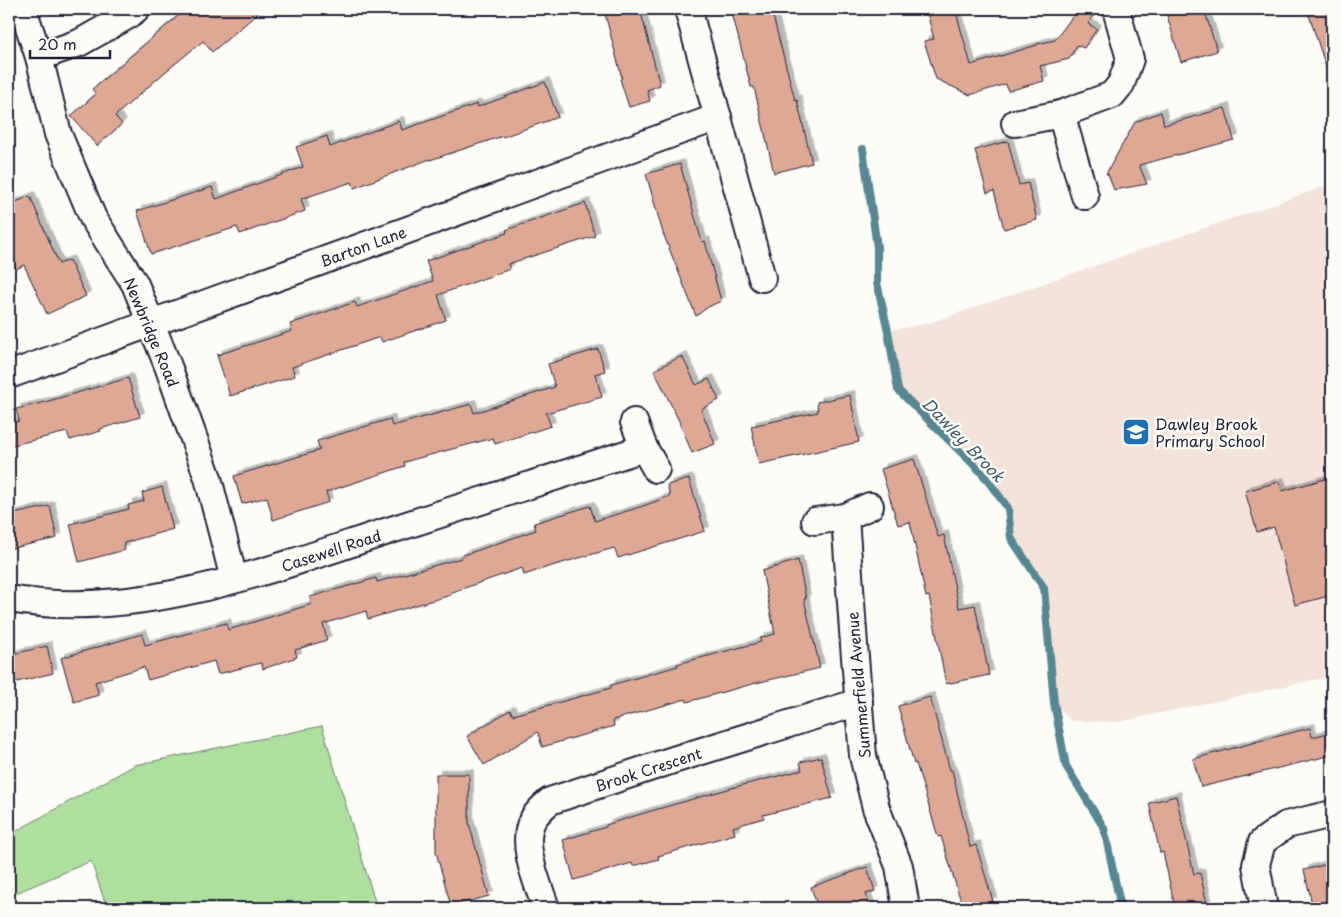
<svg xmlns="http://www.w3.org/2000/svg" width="1341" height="917" font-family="'Playpen Sans',sans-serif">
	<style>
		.built { fill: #f4e3da }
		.green { fill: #afdf9f; stroke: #68806d }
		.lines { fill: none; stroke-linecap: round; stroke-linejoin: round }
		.stream { stroke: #568794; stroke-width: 8 }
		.building { fill: #dfa895; stroke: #22223b; filter: url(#shadow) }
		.minor-casing { stroke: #22223b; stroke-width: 30 }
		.minor { stroke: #fdfcf7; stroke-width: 26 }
		.labels { text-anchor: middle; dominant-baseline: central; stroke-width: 5; stroke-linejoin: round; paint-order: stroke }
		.street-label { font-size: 15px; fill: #22223b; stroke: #fdfcf7 }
		.poi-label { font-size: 15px; fill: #22223b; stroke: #fdfcf7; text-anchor: start }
		.water-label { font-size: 16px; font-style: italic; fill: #405d6f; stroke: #fdfcf7 }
	</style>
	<defs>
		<filter id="shadow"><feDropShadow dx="4.5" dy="-4.5" stdDeviation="0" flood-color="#0004"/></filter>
	</defs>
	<rect width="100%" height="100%" fill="#fdfcf7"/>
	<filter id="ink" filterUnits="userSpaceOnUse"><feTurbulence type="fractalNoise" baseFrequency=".02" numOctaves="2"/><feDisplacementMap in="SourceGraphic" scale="10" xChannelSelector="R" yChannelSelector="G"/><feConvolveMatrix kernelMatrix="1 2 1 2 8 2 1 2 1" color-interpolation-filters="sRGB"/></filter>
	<g filter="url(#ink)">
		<!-- built -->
		<path class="built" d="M 1332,184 L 1332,676 L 1119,722 L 1071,721 L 1054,703 L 1044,589 L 1011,538 L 1008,508 L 982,473 L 898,390 L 888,331 L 929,323 Z"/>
		<!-- green -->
		<path class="green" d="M 322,726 L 377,908 L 107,908 L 91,861 L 9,896 L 9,835 L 135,765 Z"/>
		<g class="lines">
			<!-- stream -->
			<path class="stream" d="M 863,149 L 877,247 L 877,283 L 888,331 L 898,390 L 982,473 L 1008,508 L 1011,538 L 1044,588 L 1054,703 L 1066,766 L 1104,828 L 1121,908"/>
		</g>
		<!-- building -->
		<g class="building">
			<path d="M 186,9 L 263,9 L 212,52 L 203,41 L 165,72 L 115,116 L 122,124 L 97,146 L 71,116 L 96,94 L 92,89 Z"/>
			<path d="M 623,9 L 640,9 L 660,85 L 647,90 L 650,101 L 629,107 L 620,79 L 622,78 L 605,14 Z"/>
			<path d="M 731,9 L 771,9 L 795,100 L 797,100 L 812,163 L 774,173 L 754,87 L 751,87 Z"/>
			<path d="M 926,9 L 955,9 L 971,65 L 1037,45 L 1037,44 L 1055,40 L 1078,9 L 1096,9 L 1088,24 L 1097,29 L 1084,48 L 1077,45 L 1069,59 L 1040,66 L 1044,81 L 1008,91 L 1006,84 L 970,95 L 936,79 L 924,41 L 934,39 Z"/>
			<path d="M 1165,9 L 1204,9 L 1217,51 L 1181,62 Z"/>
			<path d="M 1307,9 L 1332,9 L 1332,72 L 1328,73 Z"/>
			<path d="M 545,82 L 558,117 L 503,137 L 503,136 L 430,160 L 430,159 L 354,188 L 352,182 L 301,199 L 305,211 L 240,234 L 237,227 L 151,254 L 137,211 L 212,187 L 216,199 L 303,167 L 296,147 L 327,136 L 330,147 L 399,121 L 402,130 L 477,104 L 478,107 Z"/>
			<path d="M 1225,108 L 1234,140 L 1139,165 L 1147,184 L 1114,190 L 1108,174 L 1106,174 L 1135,122 L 1161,112 L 1164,125 Z"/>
			<path d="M 1008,141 L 1019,185 L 1028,183 L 1037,220 L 1004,229 L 994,191 L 987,193 L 975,150 Z"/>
			<path d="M 680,164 L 702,242 L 705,241 L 721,301 L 708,307 L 696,316 L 663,233 L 646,174 Z"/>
			<path d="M 30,196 L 59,264 L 69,260 L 86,296 L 47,314 L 24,265 L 16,269 L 9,252 L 9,205 Z"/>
			<path d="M 585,203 L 595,236 L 508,264 L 510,269 L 438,295 L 446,320 L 382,342 L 380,337 L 292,367 L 295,376 L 230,396 L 217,355 L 292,331 L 290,324 L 355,302 L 357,307 L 433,281 L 426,261 L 507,233 L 506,230 Z"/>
			<path d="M 598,349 L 605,371 L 595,374 L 602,397 L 546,413 L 551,426 L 495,444 L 493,438 L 404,462 L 405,466 L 326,492 L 329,502 L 273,520 L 267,497 L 242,504 L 234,476 L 320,450 L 317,441 L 390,419 L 392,426 L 471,404 L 474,413 L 555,387 L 548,364 Z"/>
			<path d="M 682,356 L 696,385 L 709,379 L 719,400 L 701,409 L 715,444 L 692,453 L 680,423 L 654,370 Z"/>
			<path d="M 128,378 L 140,417 L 100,429 L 101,431 L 70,440 L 67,432 L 9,446 L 9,424 L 19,421 L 16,409 L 45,402 Z"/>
			<path d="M 850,395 L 859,442 L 759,464 L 751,426 L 818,412 L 817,402 Z"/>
			<path d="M 914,459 L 938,537 L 944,535 L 959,608 L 975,605 L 989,675 L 946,684 L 929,596 L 926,597 L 910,522 L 898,525 L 881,469 Z"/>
			<path d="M 1332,477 L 1332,595 L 1295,605 L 1274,527 L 1257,532 L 1245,491 L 1279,482 L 1282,491 Z"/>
			<path d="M 689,479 L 705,531 L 618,558 L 614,548 L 548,567 L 524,575 L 522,568 L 450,593 L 451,595 L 368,619 L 366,611 L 323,624 L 327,640 L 295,650 L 297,657 L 263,669 L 261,663 L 218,674 L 214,661 L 148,680 L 144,667 L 95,682 L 99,695 L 74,702 L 61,658 L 142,634 L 145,645 L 226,623 L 228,630 L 312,604 L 310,597 L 376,578 L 377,582 L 461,558 L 461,556 L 536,530 L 534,523 L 590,506 L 595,521 L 643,506 L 670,496 L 667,485 Z"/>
			<path d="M 162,487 L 173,529 L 124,543 L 125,550 L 79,562 L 70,524 L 129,509 L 128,505 L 144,501 L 142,493 Z"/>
			<path d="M 50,506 L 57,538 L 9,549 L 9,515 Z"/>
			<path d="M 798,560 L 806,599 L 804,599 L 820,668 L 756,683 L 687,702 L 686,699 L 613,720 L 614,726 L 542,747 L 538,732 L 484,765 L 467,736 L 510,710 L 513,715 L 611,688 L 611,685 L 678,666 L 677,664 L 761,642 L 760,638 L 775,634 L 762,571 Z"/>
			<path d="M 47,646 L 53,673 L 9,684 L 9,655 Z"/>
			<path d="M 930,697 L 950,770 L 952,770 L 970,847 L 976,845 L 993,901 L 970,908 L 963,908 L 941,836 L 938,837 L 916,763 L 914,764 L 898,706 Z"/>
			<path d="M 1310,728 L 1312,737 L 1332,732 L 1332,755 L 1201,787 L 1193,759 L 1256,742 L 1255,742 Z"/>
			<path d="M 821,757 L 832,798 L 763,815 L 764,818 L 733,827 L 735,834 L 658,856 L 659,859 L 633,866 L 632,863 L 574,880 L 563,840 L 606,827 L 606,825 L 644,813 L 735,787 L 802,770 L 800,762 Z"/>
			<path d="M 436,774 L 469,774 L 469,823 L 489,896 L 451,906 L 436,852 Z"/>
			<path d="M 1176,796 L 1194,874 L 1200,873 L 1208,908 L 1175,908 L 1163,852 L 1160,853 L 1149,803 Z"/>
			<path d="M 1332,863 L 1332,908 L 1313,908 L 1304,870 Z"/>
			<path d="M 867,867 L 875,891 L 866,894 L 870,908 L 818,908 L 811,887 Z"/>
		</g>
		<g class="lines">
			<!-- minor casing -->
			<g class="minor-casing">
				<g id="minor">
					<path d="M 23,9 L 39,57 L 58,134 L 93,218 L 135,284 L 168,366 L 208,478 L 234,579"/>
					<path d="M 688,9 L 762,278"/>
					<path d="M 39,57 L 79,43 L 129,15 L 136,9"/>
					<path d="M 1061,114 L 1085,196"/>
					<path d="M 1015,123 L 1061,114 L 1112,95 L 1121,84 L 1130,59 L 1116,9"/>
					<path d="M 9,375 L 718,117"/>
					<path d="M 634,422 L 644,448 L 656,469"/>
					<path d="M 845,517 L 854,645 L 863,756 L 876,808 L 899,866 L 906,908"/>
					<path d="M 815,521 L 845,517 L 870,506"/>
					<path d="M 9,599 C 136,621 266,571 385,532 C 472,504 558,476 644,448"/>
					<path d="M 546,908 C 538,884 520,845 532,821 C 536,813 543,807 550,801 L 673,760 L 859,702"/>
					<path d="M 1264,908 L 1256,865 L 1262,842 L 1286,825 L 1332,814"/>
				</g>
			</g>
			<!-- minor -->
			<use href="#minor" class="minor"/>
		</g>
	</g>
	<!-- icons -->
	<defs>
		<g id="school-square" transform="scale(1.4375)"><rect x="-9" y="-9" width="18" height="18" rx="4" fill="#1f6fb2" stroke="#fdfcf7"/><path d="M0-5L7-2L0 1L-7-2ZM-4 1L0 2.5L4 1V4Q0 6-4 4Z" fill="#fff"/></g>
	</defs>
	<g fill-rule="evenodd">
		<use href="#school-square" x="1136" y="432"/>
	</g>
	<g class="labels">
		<!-- street labels -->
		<g class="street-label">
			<text transform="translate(363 246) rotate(-20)">Barton Lane</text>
			<text transform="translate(152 332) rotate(67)">Newbridge Road</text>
			<text transform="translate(331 550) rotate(-18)">Casewell Road</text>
			<text transform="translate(858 685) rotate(-95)">Summerfield Avenue</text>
			<text transform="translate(648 769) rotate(-18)">Brook Crescent</text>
		</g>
		<!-- poi labels -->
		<g class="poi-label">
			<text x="1155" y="423">Dawley Brook<tspan x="1155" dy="17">Primary School</tspan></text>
		</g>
		<!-- water labels -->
		<g class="water-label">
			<text transform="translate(964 439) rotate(46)">Dawley Brook</text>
		</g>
	</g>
	<!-- margin -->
	<rect width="1341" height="917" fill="none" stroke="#fdfcf7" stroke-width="30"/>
	<rect x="15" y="15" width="1311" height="887" fill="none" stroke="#22223b" stroke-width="2" filter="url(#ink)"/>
	<!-- scale -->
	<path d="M30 50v8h80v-8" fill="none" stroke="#22223b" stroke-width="2.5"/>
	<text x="38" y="50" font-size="15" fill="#22223b" stroke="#fdfcf7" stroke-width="4" paint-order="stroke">20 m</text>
</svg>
